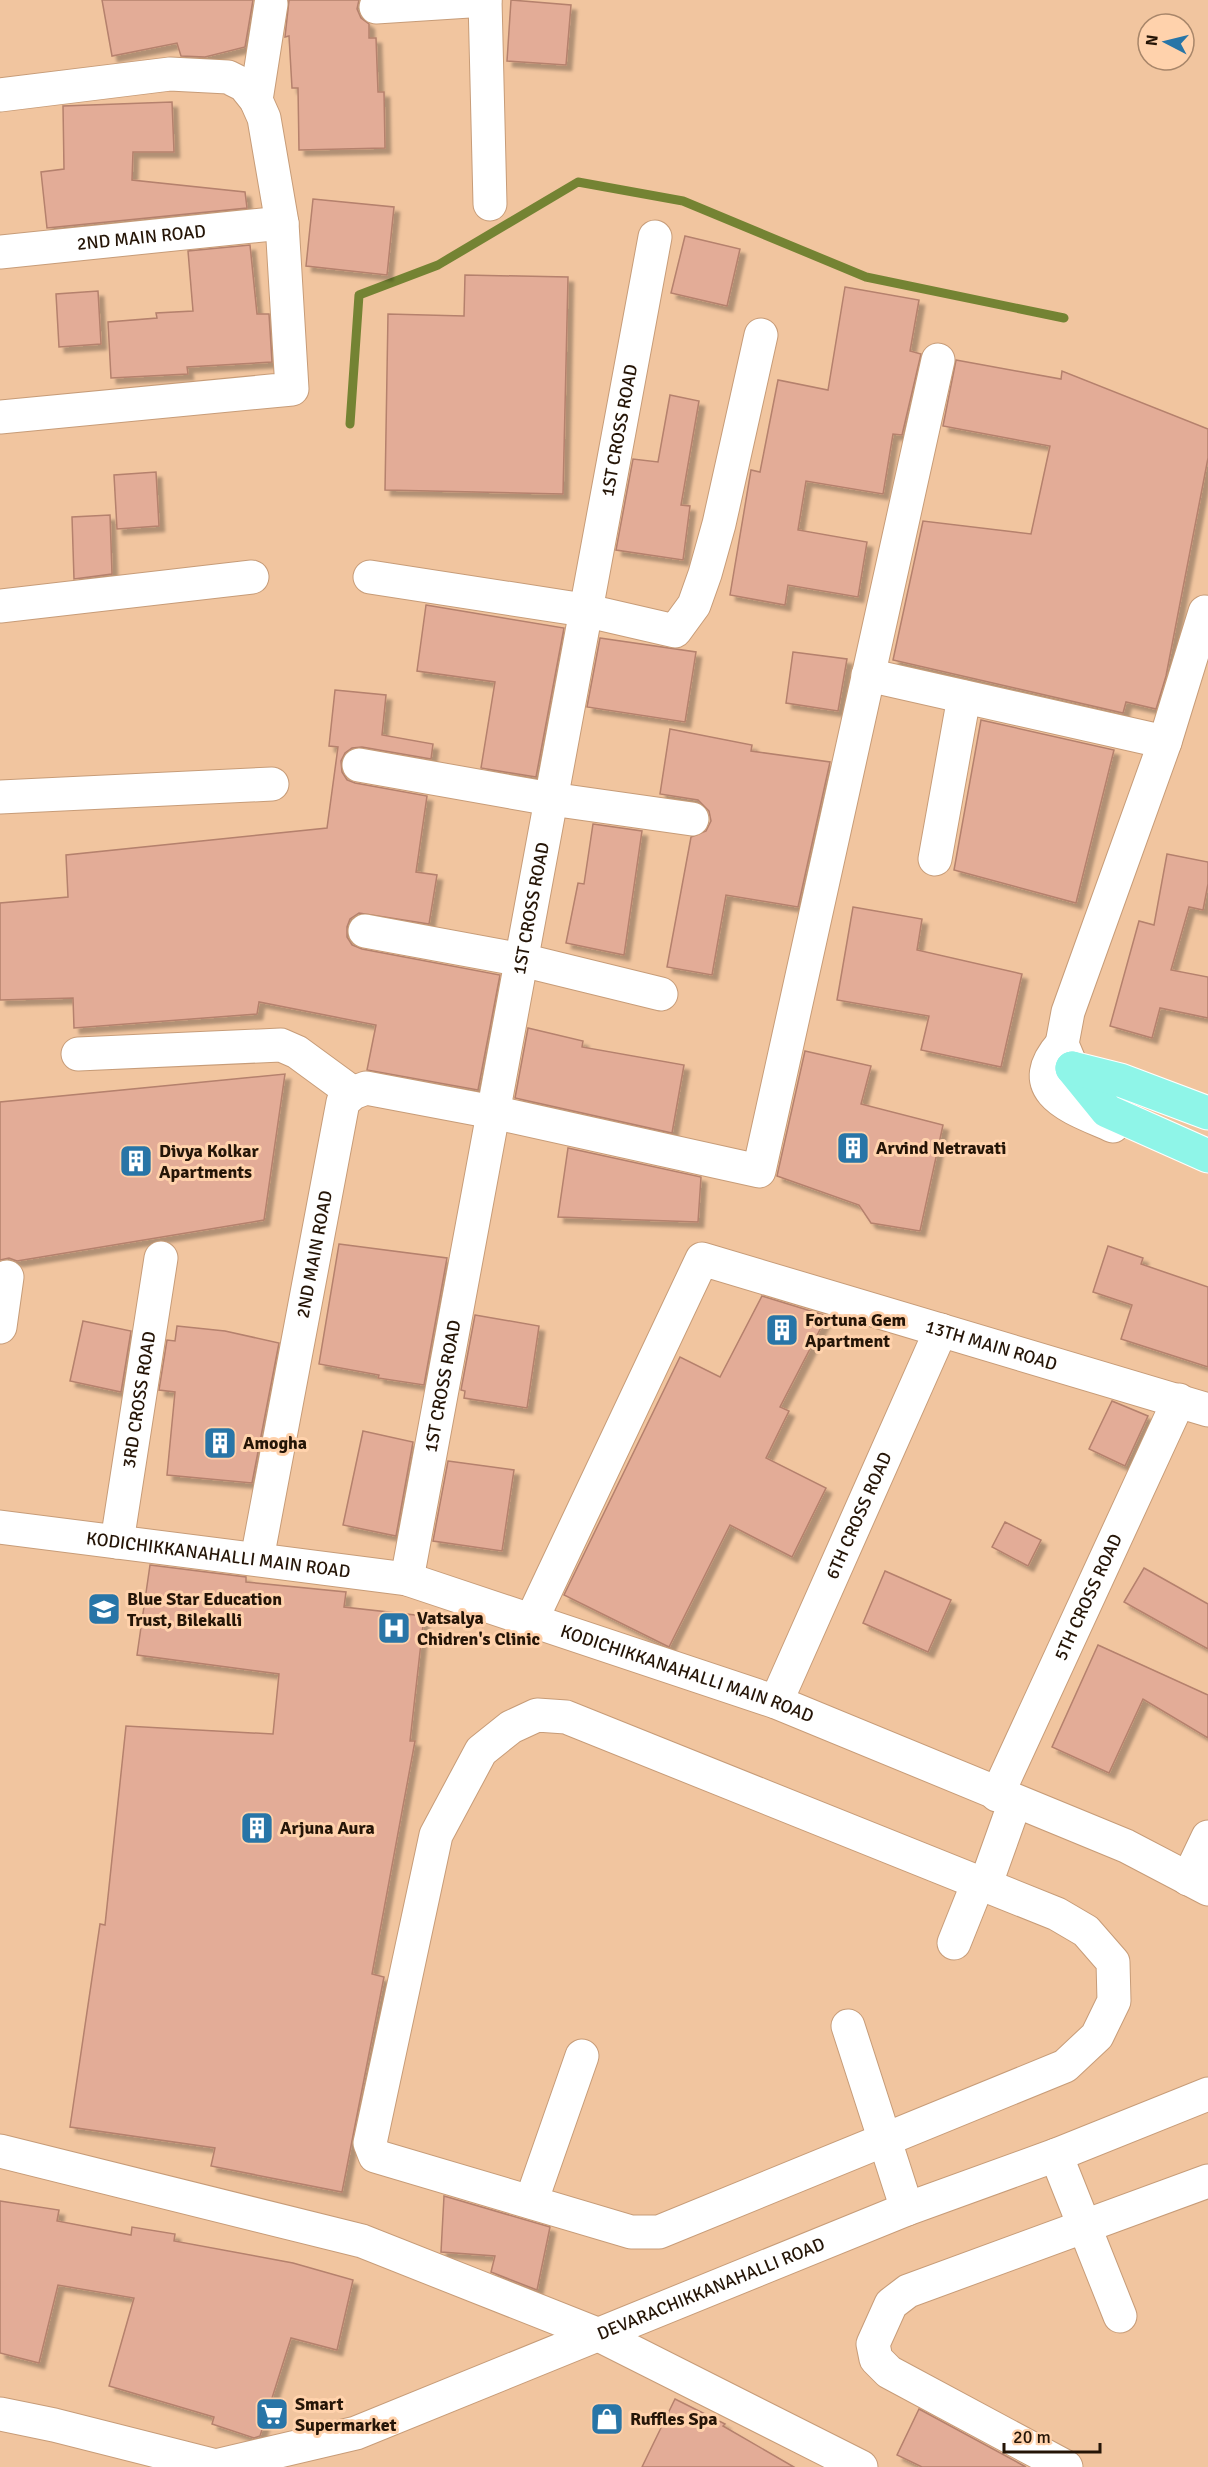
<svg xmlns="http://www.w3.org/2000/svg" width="1208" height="2467" font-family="Signika,sans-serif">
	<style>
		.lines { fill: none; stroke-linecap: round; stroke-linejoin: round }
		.stream { stroke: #748333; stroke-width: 9 }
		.building { fill: #e3ac97; stroke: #b5816d; stroke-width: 1.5; filter: url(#shadow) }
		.minor-casing { stroke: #c79c78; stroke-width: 35 }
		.major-casing { stroke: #fff; stroke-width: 35 }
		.minor { stroke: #fff; stroke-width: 33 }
		.major { stroke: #8ff5e8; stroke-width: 33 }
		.labels { text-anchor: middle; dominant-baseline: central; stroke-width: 6; stroke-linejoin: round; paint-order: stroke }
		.street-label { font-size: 18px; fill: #251507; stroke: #ffd2ac }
		.poi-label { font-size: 18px; font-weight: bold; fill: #251507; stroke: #ffd2ac; text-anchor: start }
	</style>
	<defs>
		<filter id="shadow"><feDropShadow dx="5.5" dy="5.5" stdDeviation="1.5" flood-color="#0004"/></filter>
	</defs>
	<rect width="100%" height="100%" fill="#f1c59f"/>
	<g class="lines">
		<!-- stream -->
		<path class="stream" d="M 350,424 L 359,295 L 438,265 L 578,182 L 683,201 L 866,277 L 1064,318"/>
	</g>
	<!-- building -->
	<g class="building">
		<path d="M 102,0 L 253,0 L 245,47 L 205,57 L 181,56 L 177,43 L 112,56 Z"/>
		<path d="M 289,0 L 359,0 L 357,9 L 361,18 L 369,24 L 369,38 L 376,38 L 378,92 L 384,92 L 385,148 L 299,150 L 298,88 L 292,88 L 289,36 L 285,37 Z"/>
		<path d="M 511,0 L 571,5 L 566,65 L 507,61 Z"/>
		<path d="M 172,102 L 174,152 L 133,152 L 132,180 L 245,192 L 247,208 L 47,228 L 41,172 L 64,169 L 63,106 Z"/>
		<path d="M 313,199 L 394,207 L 387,275 L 306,266 Z"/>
		<path d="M 685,236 L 740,249 L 727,306 L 671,293 Z"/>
		<path d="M 250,245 L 257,314 L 269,314 L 272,362 L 187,367 L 188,374 L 111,378 L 108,322 L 157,318 L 156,313 L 193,311 L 188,251 Z"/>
		<path d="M 465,275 L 568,277 L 563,494 L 385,490 L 388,314 L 464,316 Z"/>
		<path d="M 845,287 L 919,300 L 910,351 L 921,354 L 902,435 L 893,434 L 883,494 L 806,481 L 798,530 L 867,542 L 858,597 L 788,585 L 785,605 L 730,595 L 751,470 L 760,472 L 778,380 L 828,390 Z"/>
		<path d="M 98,291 L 101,344 L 59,347 L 56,294 Z"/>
		<path d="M 956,360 L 1061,379 L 1062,371 L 1208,429 L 1208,458 L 1166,676 L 1156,709 L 1126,702 L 1123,713 L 893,660 L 923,521 L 1031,534 L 1050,446 L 943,426 Z"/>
		<path d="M 670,395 L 699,401 L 681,505 L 690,506 L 683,560 L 616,550 L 633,459 L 658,462 Z"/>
		<path d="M 156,472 L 159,526 L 117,529 L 114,475 Z"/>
		<path d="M 110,515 L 112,574 L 74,579 L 72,517 Z"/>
		<path d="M 426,605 L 564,628 L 536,777 L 481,768 L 495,682 L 417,671 Z"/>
		<path d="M 600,638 L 696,652 L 685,722 L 587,707 Z"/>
		<path d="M 793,652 L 847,659 L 838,711 L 786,703 Z"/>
		<path d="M 335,690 L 386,695 L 382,735 L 433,744 L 431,759 L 362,747 L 352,748 L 345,753 L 341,761 L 342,772 L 347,780 L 355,783 L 427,796 L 416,872 L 437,875 L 429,924 L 359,913 L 350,919 L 347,927 L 347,937 L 352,945 L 362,949 L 500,975 L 478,1090 L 367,1070 L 376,1025 L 259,1002 L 257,1014 L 74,1028 L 73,998 L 0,1000 L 0,903 L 68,897 L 66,855 L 327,828 L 338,747 L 329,746 Z"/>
		<path d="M 981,720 L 1114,750 L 1076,903 L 954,870 Z"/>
		<path d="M 670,729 L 752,745 L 751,751 L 830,762 L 798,907 L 726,895 L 712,975 L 667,967 L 691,837 L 706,831 L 711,821 L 709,811 L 698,800 L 660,794 Z"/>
		<path d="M 593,824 L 642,831 L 624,955 L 566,943 L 578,883 L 584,884 Z"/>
		<path d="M 1167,854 L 1208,862 L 1208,884 L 1203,910 L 1189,907 L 1171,970 L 1208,977 L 1208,1018 L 1160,1008 L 1152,1038 L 1110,1026 L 1139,921 L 1154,925 Z"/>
		<path d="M 853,907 L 922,919 L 917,950 L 1022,974 L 1001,1067 L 921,1050 L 929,1016 L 837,1000 Z"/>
		<path d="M 528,1028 L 583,1041 L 582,1047 L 684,1065 L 672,1133 L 515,1098 Z"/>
		<path d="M 805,1051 L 871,1066 L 861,1104 L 943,1125 L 920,1231 L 871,1223 L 859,1205 L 777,1176 Z"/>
		<path d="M 285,1074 L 264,1220 L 17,1261 L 9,1258 L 0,1260 L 0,1102 Z"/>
		<path d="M 568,1148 L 701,1177 L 698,1222 L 558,1217 Z"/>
		<path d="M 339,1244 L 447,1258 L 424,1385 L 378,1378 L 379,1375 L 319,1364 Z"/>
		<path d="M 1108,1246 L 1143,1258 L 1141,1264 L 1208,1287 L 1208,1367 L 1121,1339 L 1132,1305 L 1093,1292 Z"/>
		<path d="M 762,1296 L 827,1316 L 780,1407 L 789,1411 L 766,1458 L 826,1488 L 792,1557 L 730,1525 L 669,1647 L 564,1595 L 680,1357 L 720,1377 Z"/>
		<path d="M 475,1315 L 539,1326 L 527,1408 L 464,1398 L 465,1391 L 461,1390 Z"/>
		<path d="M 83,1321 L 131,1331 L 121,1392 L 70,1381 Z"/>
		<path d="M 177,1326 L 225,1331 L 279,1343 L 252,1483 L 167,1475 L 175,1392 L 159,1390 L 167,1340 L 175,1341 Z"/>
		<path d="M 1112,1401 L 1148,1416 L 1125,1466 L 1089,1449 Z"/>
		<path d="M 363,1431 L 413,1442 L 396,1536 L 343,1525 Z"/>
		<path d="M 448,1461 L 514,1470 L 502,1551 L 433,1541 Z"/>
		<path d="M 1005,1522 L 1041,1540 L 1028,1566 L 992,1547 Z"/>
		<path d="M 150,1565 L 246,1577 L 246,1582 L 346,1592 L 344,1607 L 424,1616 L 410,1741 L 415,1741 L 372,1974 L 384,1977 L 342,2192 L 211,2166 L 215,2148 L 70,2127 L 100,1924 L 105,1925 L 126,1726 L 273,1734 L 279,1674 L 137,1655 Z"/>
		<path d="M 1144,1568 L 1208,1604 L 1208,1649 L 1124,1602 Z"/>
		<path d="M 885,1571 L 951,1600 L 928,1652 L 863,1623 Z"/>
		<path d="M 1098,1645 L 1208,1695 L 1208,1738 L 1143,1699 L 1109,1773 L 1052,1747 Z"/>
		<path d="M 444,2196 L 550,2227 L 537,2290 L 491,2272 L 495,2256 L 441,2252 Z"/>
		<path d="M 0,2201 L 59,2210 L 57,2221 L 131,2235 L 132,2227 L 175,2234 L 174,2241 L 293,2263 L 353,2280 L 337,2350 L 291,2338 L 260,2436 L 254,2438 L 212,2424 L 214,2417 L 109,2386 L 134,2298 L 58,2285 L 39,2363 L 0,2353 Z"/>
		<path d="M 675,2399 L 725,2424 L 723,2426 L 794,2467 L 642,2467 Z"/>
		<path d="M 919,2409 L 1026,2467 L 922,2467 L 897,2455 Z"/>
	</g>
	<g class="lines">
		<!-- minor casing -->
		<g class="minor-casing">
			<g id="minor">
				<path d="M 485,0 L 490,204"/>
				<path d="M 376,7 L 485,0"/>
				<path d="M 0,95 L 170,74 L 228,77 L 244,85 L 256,100 L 264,118 L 282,223 L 292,389 L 0,417"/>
				<path d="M 256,100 L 271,4"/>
				<path id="s1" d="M 0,252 L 282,223"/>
				<path d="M 370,577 L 584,610 L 675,631 L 694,605 L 705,574 L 719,524 L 761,335"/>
				<path d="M 0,606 L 252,577"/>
				<path d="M 868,675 L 1165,742 L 1068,1012 L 1062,1044 L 1072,1068"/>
				<path d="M 1165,742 L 1205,612"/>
				<path d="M 359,765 L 551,799 L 692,819"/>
				<path d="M 0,797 L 272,784"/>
				<path d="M 935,859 L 964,697"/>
				<path d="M 365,931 L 522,960 L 661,994"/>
				<path d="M 1062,1044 C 1018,1093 1076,1109 1113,1126"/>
				<path d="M 78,1054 L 281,1045 L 297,1052 L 353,1093"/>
				<path d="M 0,1327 L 7,1277"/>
				<path id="s2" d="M 0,1527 L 407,1579 L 776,1702 L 1126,1846 L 1208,1889"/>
				<path id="s3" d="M 117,1542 L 161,1258"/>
				<path id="s4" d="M 257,1559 L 343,1102 L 353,1093 L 366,1088 L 493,1112 L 759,1171 L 938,360"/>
				<path id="s5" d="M 407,1579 L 655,237"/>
				<path id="s6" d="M 532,1619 L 702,1259 L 1208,1410"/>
				<path id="s7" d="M 776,1702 L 941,1330"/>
				<path d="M 537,1715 L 566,1717 L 1057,1914 L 1086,1931 L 1113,1962 L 1114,2001 L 1097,2036 L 1065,2066 L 659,2232 L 631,2232 L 375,2156 L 370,2143 L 436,1835 L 481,1751 L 511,1727 Z"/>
				<path id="s8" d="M 997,1795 L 1179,1400"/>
				<path d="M 1188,1879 L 1208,1837"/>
				<path d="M 985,1886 L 1015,1802"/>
				<path d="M 954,1943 L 978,1883"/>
				<path d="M 848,2026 L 907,2209"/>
				<path d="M 0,2151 L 362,2241 L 597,2334 L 861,2467"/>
				<path d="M 1056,2155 L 1120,2316"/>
				<path d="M 531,2202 L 582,2056"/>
				<path d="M 0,2414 L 54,2425 L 220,2467"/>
				<path id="s9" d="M 211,2467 L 356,2433 L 907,2209 L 1056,2155 L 1208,2094"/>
				<path d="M 1066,2467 L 889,2372 L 876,2359 L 873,2344 L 891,2304 L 908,2291 L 1208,2181"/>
			</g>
		</g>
		<!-- major casing -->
		<g class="major-casing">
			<g id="major">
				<path d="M 1072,1068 L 1107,1111 L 1208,1156"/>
				<path d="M 1072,1068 L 1120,1080 L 1208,1113"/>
			</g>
		</g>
		<!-- minor -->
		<use href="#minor" class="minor"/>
		<!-- major -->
		<use href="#major" class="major"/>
	</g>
	<!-- icons -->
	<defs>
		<g id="building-square" transform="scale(1.725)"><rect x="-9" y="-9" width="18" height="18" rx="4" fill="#2875a7" stroke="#ffd2ac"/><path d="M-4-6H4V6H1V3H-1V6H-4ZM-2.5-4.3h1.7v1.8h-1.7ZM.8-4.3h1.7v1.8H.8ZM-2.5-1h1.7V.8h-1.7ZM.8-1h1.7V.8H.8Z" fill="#fff"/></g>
		<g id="school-square" transform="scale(1.725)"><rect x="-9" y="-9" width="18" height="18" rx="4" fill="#2875a7" stroke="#ffd2ac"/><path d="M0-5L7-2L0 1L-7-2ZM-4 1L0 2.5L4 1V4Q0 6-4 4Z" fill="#fff"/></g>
		<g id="hospital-square" transform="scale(1.725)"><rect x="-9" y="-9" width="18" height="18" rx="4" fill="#2875a7" stroke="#ffd2ac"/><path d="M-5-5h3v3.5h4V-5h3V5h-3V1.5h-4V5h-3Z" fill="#fff"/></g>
		<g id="supermarket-square" transform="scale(1.725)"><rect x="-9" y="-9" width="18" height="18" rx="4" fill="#2875a7" stroke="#ffd2ac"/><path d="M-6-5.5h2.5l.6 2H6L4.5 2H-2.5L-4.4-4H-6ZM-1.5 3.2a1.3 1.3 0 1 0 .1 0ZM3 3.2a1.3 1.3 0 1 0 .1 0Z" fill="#fff"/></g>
		<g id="shop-square" transform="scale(1.725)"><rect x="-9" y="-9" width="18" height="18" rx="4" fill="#2875a7" stroke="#ffd2ac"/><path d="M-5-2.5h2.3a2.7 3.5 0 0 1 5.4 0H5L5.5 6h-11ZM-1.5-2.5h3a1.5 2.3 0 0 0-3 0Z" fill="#fff"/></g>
	</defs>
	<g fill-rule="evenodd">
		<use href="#building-square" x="853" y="1148"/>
		<use href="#building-square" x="136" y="1161"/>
		<use href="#building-square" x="782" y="1330"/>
		<use href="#building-square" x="220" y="1443"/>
		<use href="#school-square" x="104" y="1609"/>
		<use href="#hospital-square" x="394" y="1628"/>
		<use href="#building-square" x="257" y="1828"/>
		<use href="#supermarket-square" x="272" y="2414"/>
		<use href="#shop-square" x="607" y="2419"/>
	</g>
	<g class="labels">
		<!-- street labels -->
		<g class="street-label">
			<text stroke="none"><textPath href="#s1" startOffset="142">2ND MAIN ROAD</textPath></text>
			<text stroke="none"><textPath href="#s5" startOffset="1168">1ST CROSS ROAD</textPath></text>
			<text stroke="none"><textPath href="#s5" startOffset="682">1ST CROSS ROAD</textPath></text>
			<text stroke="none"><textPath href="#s4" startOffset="310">2ND MAIN ROAD</textPath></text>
			<text stroke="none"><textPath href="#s6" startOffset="700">13TH MAIN ROAD</textPath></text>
			<text stroke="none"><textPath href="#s5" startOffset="196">1ST CROSS ROAD</textPath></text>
			<text stroke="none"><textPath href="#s3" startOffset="144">3RD CROSS ROAD</textPath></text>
			<text stroke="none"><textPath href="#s7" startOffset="204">6TH CROSS ROAD</textPath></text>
			<text stroke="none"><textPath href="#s2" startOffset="220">KODICHIKKANAHALLI MAIN ROAD</textPath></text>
			<text stroke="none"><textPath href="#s8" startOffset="218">5TH CROSS ROAD</textPath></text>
			<text stroke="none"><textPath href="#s2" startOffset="706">KODICHIKKANAHALLI MAIN ROAD</textPath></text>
			<text stroke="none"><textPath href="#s9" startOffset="532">DEVARACHIKKANAHALLI ROAD</textPath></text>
		</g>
		<!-- poi labels -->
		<g class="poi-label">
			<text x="876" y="1148">Arvind Netravati</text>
			<text x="159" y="1151">Divya Kolkar<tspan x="159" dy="21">Apartments</tspan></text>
			<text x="805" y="1320">Fortuna Gem<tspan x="805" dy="21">Apartment</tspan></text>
			<text x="243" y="1443">Amogha</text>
			<text x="127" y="1599">Blue Star Education<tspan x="127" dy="21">Trust, Bilekalli</tspan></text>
			<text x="417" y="1618">Vatsalya<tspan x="417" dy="21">Chidren's Clinic</tspan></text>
			<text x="280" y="1828">Arjuna Aura</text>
			<text x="295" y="2404">Smart<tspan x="295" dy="21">Supermarket</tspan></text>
			<text x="630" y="2419">Ruffles Spa</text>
		</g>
	</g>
	<!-- north arrow -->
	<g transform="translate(1166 42) rotate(277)"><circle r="28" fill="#ffd2ac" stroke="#a8866a" stroke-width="1.5"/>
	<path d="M0-4.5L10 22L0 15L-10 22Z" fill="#2875a7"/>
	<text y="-9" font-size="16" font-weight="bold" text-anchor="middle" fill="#251507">N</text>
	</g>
	<!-- scale -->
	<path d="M1004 2443v9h96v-9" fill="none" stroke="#251507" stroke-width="3"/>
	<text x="1013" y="2443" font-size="18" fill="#251507" stroke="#ffd2ac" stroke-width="4.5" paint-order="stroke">20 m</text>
</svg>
